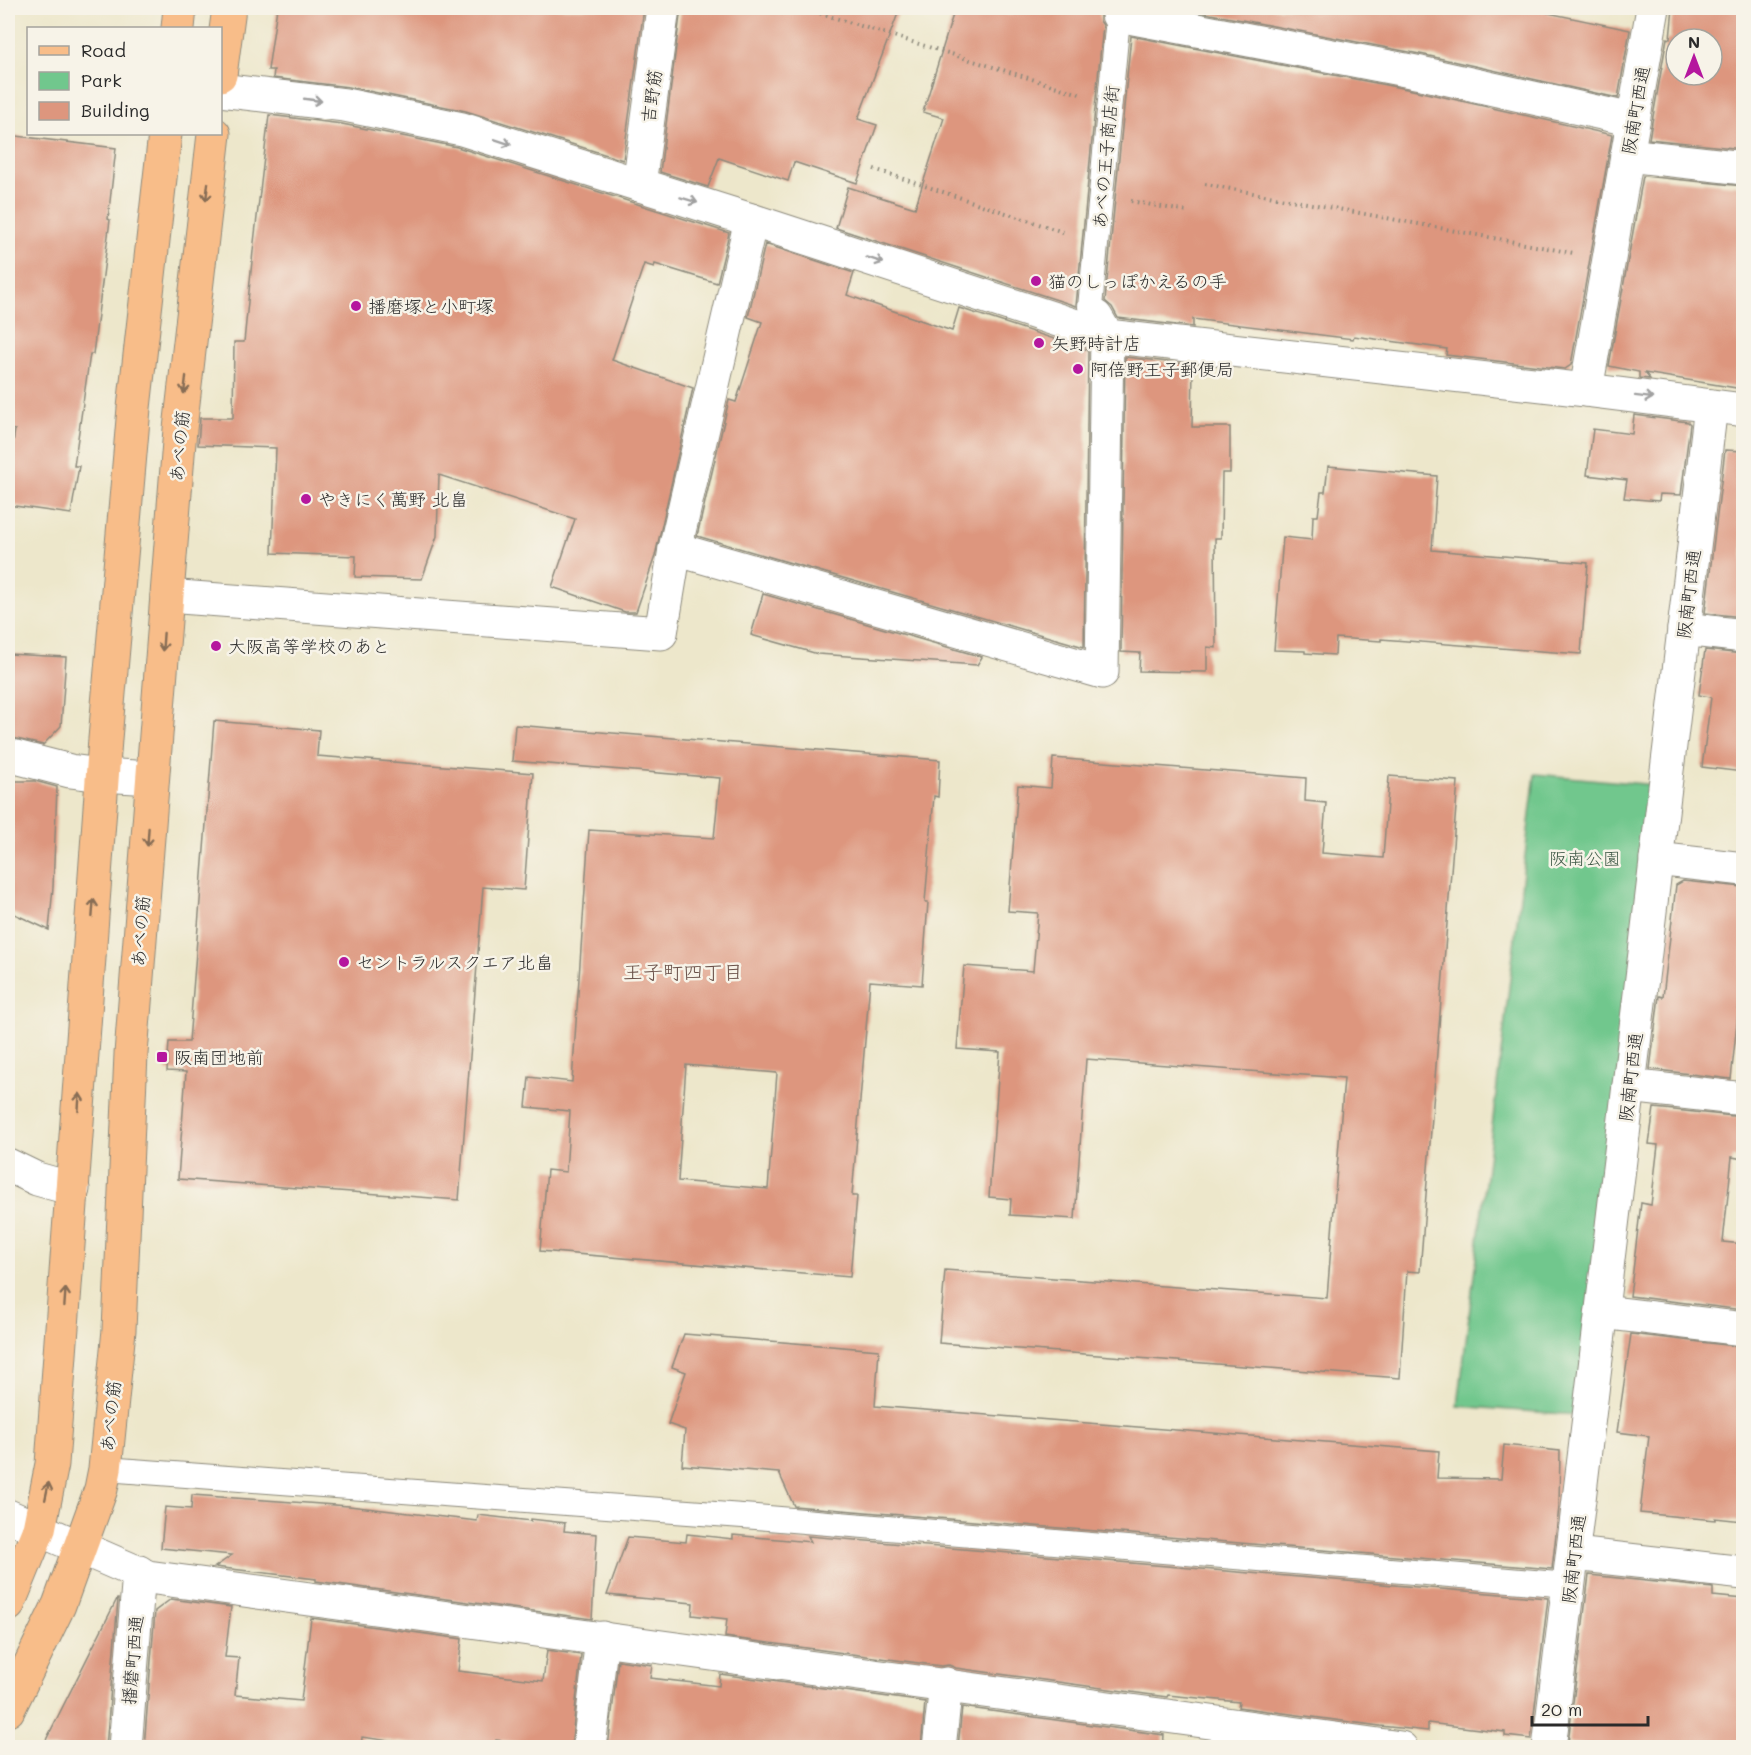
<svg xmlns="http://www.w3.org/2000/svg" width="1751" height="1755" font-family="Mali,'Klee One',sans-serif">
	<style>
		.green { fill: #71c78d; stroke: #4e795c; stroke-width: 1.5 }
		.building { fill: #dd967e; fill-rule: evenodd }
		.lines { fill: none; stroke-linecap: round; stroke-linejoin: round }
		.pedestrian-casing { stroke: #8c897b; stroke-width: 26 }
		.minor-casing { stroke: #8c897b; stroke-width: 35 }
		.primary-casing { stroke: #8c897b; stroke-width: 35 }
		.path { stroke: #8c897b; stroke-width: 4; stroke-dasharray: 1.5 4.5; stroke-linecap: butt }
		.pedestrian { stroke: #fff; stroke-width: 24 }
		.minor { stroke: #fff; stroke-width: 33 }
		.primary { stroke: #f8bd89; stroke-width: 33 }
		.oneway { stroke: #a0a0a0 }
		.oneway2 { stroke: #876d55 }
		.poi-dot { fill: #b5179e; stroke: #f7f3e8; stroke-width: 2 }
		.labels { text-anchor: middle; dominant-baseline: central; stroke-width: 5; stroke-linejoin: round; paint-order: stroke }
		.street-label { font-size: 18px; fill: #2b2b2b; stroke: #f7f3e8 }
		.poi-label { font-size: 18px; fill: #2b2b2b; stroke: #f7f3e8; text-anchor: start }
		.park-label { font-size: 18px; fill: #405a48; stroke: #f7f3e8 }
		.neighbourhood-label { font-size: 20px; fill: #695048; stroke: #f7f3e8 }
	</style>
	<rect width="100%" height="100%" fill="#f7f3e8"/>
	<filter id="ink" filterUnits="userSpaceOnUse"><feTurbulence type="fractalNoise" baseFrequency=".0167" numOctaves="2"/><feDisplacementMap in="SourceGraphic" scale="12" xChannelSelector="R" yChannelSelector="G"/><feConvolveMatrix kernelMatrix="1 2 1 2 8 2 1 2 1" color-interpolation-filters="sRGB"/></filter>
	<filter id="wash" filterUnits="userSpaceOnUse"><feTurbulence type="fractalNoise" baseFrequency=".008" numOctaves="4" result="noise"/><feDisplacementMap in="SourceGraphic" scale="24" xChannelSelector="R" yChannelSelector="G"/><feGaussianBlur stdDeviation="1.35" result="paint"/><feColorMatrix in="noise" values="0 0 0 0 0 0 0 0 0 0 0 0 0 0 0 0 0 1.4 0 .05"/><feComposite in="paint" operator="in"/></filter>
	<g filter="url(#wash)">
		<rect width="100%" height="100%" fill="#ede7cb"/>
		<!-- green -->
		<path class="green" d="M 1535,774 L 1655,785 L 1577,1415 L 1458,1406 Z"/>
		<g id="blocks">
			<!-- building -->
			<g class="building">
				<path d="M 277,8 L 644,8 L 623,160 L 466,111 L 349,87 L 273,78 L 274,70 L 268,70 Z"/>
				<path d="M 681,8 L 900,8 L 858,119 L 877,125 L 857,183 L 794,162 L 788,181 L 719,158 L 708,187 L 660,172 Z"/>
				<path d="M 955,8 L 985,8 L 1011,15 L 1013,8 L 1101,8 L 1100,12 L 1100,21 L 1103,25 L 1076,306 L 836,228 L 848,187 L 915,208 L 944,118 L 923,112 Z"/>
				<path d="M 1179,8 L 1549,8 L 1548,13 L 1630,30 L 1618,98 L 1425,55 Z"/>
				<path d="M 1673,8 L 1743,8 L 1743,149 L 1649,139 L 1667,38 L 1670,39 ZM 1676,39 L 1712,39 L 1712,75 L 1676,75 Z"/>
				<path d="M 1131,36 L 1417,91 L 1612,135 L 1571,365 L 1565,369 L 1446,355 L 1447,349 L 1354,336 L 1353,339 L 1193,319 L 1193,327 L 1118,318 L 1112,307 L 1105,301 Z"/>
				<path d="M 269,115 L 342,124 L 457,147 L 729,233 L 717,283 L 655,264 L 654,267 L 644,264 L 612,360 L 693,388 L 655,556 L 636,612 L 625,612 L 552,587 L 575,519 L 439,475 L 437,536 L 422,579 L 355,577 L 356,556 L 272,553 L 276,448 L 198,445 L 200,418 L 233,418 L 234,342 L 244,342 L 253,251 Z"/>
				<path d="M 8,135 L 116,148 L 108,219 L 110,220 L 93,354 L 90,354 L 74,466 L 79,466 L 71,514 L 8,505 L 8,476 L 15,430 L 8,429 Z"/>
				<path d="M 1643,176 L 1743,186 L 1743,389 L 1645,373 L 1650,379 L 1639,378 L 1639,372 L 1609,366 Z"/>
				<path d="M 765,244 L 854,273 L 847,295 L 952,331 L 959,308 L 1088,350 L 1084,647 L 697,536 L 729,400 L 736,402 L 762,322 L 748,317 Z"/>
				<path d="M 1125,357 L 1193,365 L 1192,427 L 1230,427 L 1230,473 L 1222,473 L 1221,538 L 1215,538 L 1216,648 L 1207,647 L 1207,672 L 1139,671 L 1140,653 L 1121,652 Z"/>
				<path d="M 1634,415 L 1688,422 L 1690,424 L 1681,495 L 1660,494 L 1659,501 L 1624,498 L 1627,480 L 1587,475 L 1593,429 L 1632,434 Z"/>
				<path d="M 1725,450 L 1743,451 L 1743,617 L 1705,613 Z"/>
				<path d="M 1328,466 L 1437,476 L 1432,550 L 1588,563 L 1581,654 L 1381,639 L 1381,641 L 1336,638 L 1335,655 L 1305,653 L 1305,651 L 1274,650 L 1283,537 L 1312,540 L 1313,516 L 1318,516 L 1321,492 L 1325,492 Z"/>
				<path d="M 763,594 L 982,657 L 977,665 L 818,654 L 751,635 Z"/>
				<path d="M 1705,650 L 1743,654 L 1743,772 L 1702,767 L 1711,697 L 1699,695 Z"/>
				<path d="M 8,654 L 66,657 L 61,726 L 43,745 L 8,737 Z"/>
				<path d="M 214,721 L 319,730 L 317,756 L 533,773 L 524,890 L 483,887 L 459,1200 L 178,1179 L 186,1072 L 167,1071 L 169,1042 L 189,1042 Z"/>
				<path d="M 515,725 L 940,760 L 938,797 L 934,796 L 925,902 L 928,902 L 922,985 L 870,981 L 852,1196 L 857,1196 L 850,1277 L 540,1251 L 547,1170 L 566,1172 L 570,1111 L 526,1107 L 529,1077 L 572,1082 L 589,830 L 714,838 L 720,778 L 512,761 ZM 686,1065 L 777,1073 L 768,1189 L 678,1181 Z"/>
				<path d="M 1053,758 L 1306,778 L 1305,801 L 1326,803 L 1322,853 L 1383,858 L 1389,776 L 1458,781 L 1420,1272 L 1407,1271 L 1400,1378 L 939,1343 L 945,1270 L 1327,1298 L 1344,1078 L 1086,1059 L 1075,1219 L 1010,1215 L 1011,1199 L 989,1197 L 1000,1052 L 957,1049 L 964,966 L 1033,971 L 1038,913 L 1008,911 L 1018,785 L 1051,788 Z"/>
				<path d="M 8,774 L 13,776 L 8,781 L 35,781 L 57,787 L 53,887 L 49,930 L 8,911 Z"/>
				<path d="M 1683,881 L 1743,887 L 1743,966 L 1731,1079 L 1650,1069 L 1659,996 L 1663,997 L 1676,885 Z"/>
				<path d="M 1654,1108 L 1743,1117 L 1743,1159 L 1732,1157 L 1723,1242 L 1743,1244 L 1743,1310 L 1630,1296 L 1641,1203 L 1651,1205 L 1658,1145 L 1649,1144 Z"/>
				<path d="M 684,1334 L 879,1350 L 875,1406 L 1439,1451 L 1437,1478 L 1501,1479 L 1504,1445 L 1560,1451 L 1559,1507 L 1552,1569 L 794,1506 L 779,1473 L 682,1465 L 685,1430 L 668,1424 L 686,1372 L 672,1367 Z"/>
				<path d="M 1631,1334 L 1743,1347 L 1743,1521 L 1715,1518 L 1715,1520 L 1640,1513 L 1649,1436 L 1617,1432 Z"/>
				<path d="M 192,1495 L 349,1506 L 477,1521 L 478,1515 L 531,1521 L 531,1519 L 565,1523 L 564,1531 L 597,1534 L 592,1619 L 316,1581 L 316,1579 L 215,1567 L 232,1555 L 161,1548 L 165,1507 L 191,1509 Z"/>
				<path d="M 687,1534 L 733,1539 L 733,1535 L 811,1542 L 808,1536 L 1548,1598 L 1531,1739 L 1505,1736 L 1505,1732 L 1428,1723 L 1428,1731 L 1380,1726 L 1238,1707 L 1239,1702 L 1168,1695 L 1167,1697 L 956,1668 L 949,1665 L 941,1666 L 725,1637 L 727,1619 L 692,1615 L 693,1603 L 607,1595 L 628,1537 L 686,1542 Z"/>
				<path d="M 1589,1575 L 1713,1588 L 1713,1596 L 1743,1599 L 1743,1748 L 1583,1748 L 1584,1745 L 1568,1743 Z"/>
				<path d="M 117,1599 L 118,1599 L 106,1748 L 42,1748 Z"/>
				<path d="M 171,1599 L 231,1607 L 225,1657 L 239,1658 L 235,1695 L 301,1701 L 311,1618 L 462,1639 L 458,1671 L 543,1681 L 547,1650 L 581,1655 L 571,1748 L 496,1740 L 495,1748 L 440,1748 L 362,1737 L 361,1748 L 144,1748 L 155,1611 Z"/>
				<path d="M 618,1660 L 652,1665 L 650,1678 L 719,1686 L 720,1674 L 925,1702 L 921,1748 L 608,1748 Z"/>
				<path d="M 962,1707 L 1164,1735 L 1163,1748 L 958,1748 Z"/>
			</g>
		</g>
	</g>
	<g filter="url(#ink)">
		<use href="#blocks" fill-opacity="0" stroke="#8c897b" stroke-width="1.5"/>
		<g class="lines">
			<!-- pedestrian casing -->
			<g class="pedestrian-casing">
				<g id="pedestrian">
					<path d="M 1090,307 L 1119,8"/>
					<path d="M 105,1469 L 756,1517 L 1569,1585"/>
				</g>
			</g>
			<!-- minor casing -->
			<g class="minor-casing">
				<g id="minor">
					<path d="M 1118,15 L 1421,73 L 1633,120"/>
					<path d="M 220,90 L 345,105 L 462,129 L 751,220 L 1107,336 L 1586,390 L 1744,410"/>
					<path d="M 1627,155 L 1744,168"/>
					<path d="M 639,185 L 663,8"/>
					<path d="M 1586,390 L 1653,8"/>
					<path d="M 675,549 L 1102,672 L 1107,336 L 1096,317"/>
					<path d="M 167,596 L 661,633 L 675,549 L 751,220"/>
					<path d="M 1684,629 L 1744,636"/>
					<path d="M 8,755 L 70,771 L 102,775 L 152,778"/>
					<path d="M 1656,859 L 1744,869"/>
					<path d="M 1629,1086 L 1744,1099"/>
					<path d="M 8,1165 L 37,1179 L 73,1189"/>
					<path d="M 1602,1312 L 1744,1329"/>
					<path d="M 8,1516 L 148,1577 L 1401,1748"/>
					<path d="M 1574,1554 L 1744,1573"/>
					<path d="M 125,1748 L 139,1572"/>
					<path d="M 589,1748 L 602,1638"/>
					<path d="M 939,1748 L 946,1684"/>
					<path d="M 1549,1748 L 1711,406"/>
				</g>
			</g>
			<!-- primary casing -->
			<g class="primary-casing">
				<g id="primary">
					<path d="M 178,28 L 180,8"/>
					<path d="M 220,75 L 229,8"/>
					<path d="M 8,1605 L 39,1529 L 52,1464 L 105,739 L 134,408 L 165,134"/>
					<path d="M 8,1710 L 59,1605 L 101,1489 L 105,1469 L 119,1330 L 131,1054 L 180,429 L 214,134"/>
				</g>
			</g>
			<!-- path -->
			<g class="path">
				<path d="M 803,8 L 1080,94"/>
				<path d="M 874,169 L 1066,233"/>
				<path d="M 1205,184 L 1573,253"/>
				<path d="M 1131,201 L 1188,212"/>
			</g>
			<!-- pedestrian -->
			<use href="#pedestrian" class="pedestrian"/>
			<!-- minor -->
			<use href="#minor" class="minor"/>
			<!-- primary -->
			<use href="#primary" class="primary"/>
		</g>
		<!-- one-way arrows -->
		<defs><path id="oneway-shaft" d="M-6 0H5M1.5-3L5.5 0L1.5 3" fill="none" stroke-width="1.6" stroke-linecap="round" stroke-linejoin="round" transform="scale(1.5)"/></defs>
		<g class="oneway">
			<use href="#oneway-shaft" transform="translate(313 100) rotate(8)"/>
			<use href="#oneway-shaft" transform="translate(503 142) rotate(18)"/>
			<use href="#oneway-shaft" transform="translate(689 200) rotate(17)"/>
			<use href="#oneway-shaft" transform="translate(875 260) rotate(18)"/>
			<use href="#oneway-shaft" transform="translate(1644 397) rotate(7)"/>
		</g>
		<g class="oneway2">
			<use href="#oneway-shaft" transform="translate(207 192) rotate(97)"/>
			<use href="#oneway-shaft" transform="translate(185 385) rotate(97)"/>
			<use href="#oneway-shaft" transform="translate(163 642) rotate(94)"/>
			<use href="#oneway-shaft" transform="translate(148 837) rotate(94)"/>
			<use href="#oneway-shaft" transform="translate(93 908) rotate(-86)"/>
			<use href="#oneway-shaft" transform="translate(79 1102) rotate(-86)"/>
			<use href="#oneway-shaft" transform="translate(65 1297) rotate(-86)"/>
			<use href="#oneway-shaft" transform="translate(47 1491) rotate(-78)"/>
		</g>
	</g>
	<!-- markers -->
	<g class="poi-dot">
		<circle cx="1036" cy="281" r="6"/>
		<circle cx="356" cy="306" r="6"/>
		<circle cx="1039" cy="343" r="6"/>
		<circle cx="1078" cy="369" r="6"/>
		<circle cx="306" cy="499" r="6"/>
		<circle cx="216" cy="646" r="6"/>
		<circle cx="344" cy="962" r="6"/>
		<rect x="156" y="1051" width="12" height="12" rx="3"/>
	</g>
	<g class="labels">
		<!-- street labels -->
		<g class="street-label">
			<text transform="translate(651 96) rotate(-82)">吉野筋</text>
			<text transform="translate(1635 110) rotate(-80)">阪南町西通</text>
			<text transform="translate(1105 157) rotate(-85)">あべの王子商店街</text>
			<text transform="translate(179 446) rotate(-85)">あべの筋</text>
			<text transform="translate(1688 594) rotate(-83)">阪南町西通</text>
			<text transform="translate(140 931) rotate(-86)">あべの筋</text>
			<text transform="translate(1630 1077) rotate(-83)">阪南町西通</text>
			<text transform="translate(110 1416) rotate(-84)">あべの筋</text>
			<text transform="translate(1573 1559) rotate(-83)">阪南町西通</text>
			<text transform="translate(132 1660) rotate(-85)">播磨町西通</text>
		</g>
		<!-- poi labels -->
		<g class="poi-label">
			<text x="1048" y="281">猫のしっぽかえるの手</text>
			<text x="368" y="306">播磨塚と小町塚</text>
			<text x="1051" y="343">矢野時計店</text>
			<text x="1090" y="369">阿倍野王子郵便局</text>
			<text x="318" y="499">やきにく萬野 北畠</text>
			<text x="228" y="646">大阪高等学校のあと</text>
			<text x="356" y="962">セントラルスクエア北畠</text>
			<text x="174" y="1057">阪南団地前</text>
		</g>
		<!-- park labels -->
		<g class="park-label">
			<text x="1585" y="858">阪南公園</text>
		</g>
		<!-- neighbourhood labels -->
		<g class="neighbourhood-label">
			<text x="683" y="971">王子町四丁目</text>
		</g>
	</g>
	<!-- margin -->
	<rect width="1751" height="1755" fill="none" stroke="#f7f3e8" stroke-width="30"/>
	<!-- legend -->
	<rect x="27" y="27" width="195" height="108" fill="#f7f3e8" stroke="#a5a39c" stroke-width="1.5"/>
	<rect x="39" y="46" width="30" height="9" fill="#f8bd89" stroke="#a5a39c" stroke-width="1.5"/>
	<text x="81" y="57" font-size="18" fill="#2b2b2b">Road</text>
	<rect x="39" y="72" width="30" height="18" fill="#71c78d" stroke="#a5a39c" stroke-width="1.5"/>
	<text x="81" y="87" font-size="18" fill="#2b2b2b">Park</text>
	<rect x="39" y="102" width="30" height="18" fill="#dd967e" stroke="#a5a39c" stroke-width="1.5"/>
	<text x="81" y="117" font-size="18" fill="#2b2b2b">Building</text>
	<!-- north arrow -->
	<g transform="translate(1694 57)"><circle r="28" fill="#f7f3e8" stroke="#a5a39c" stroke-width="1.5"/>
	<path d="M0-4.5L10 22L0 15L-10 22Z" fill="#b5179e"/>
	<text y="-9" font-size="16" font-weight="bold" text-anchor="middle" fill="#2b2b2b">N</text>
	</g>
	<!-- scale -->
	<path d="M1532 1716v9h116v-9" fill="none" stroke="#2b2b2b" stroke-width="3"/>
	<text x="1541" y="1716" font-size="18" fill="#2b2b2b" stroke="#f7f3e8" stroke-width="4.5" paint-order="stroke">20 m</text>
</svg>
